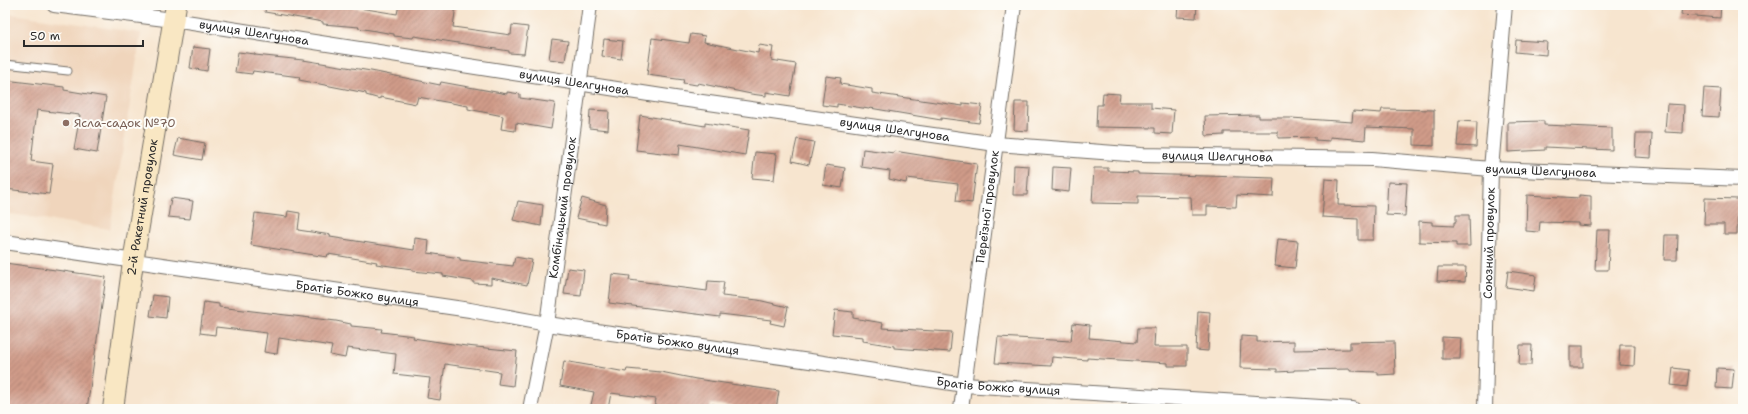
<svg xmlns="http://www.w3.org/2000/svg" width="1748" height="414" font-family="'Shantell Sans',sans-serif">
	<style>
		.built { fill: #f0d5bc }
		.building { fill: url(#building-hatch) }
		.lines { fill: none; stroke-linecap: round; stroke-linejoin: round }
		.lane-casing { stroke: #726c64; stroke-width: 9 }
		.street-casing { stroke: #726c64; stroke-width: 16 }
		.secondary-casing { stroke: #726c64; stroke-width: 22 }
		.lane { stroke: #fff; stroke-width: 7 }
		.street { stroke: #fff; stroke-width: 14 }
		.secondary { stroke: #f9e7c3; stroke-width: 20 }
		.education-dot { fill: #8d6e63; stroke: #fdfcf7; stroke-width: 1.5 }
		.labels { text-anchor: middle; dominant-baseline: central; stroke-width: 4; stroke-linejoin: round; paint-order: stroke }
		.street-label { font-size: 12px; fill: #2b2b2b; stroke: #fdfcf7 }
		.education-label { font-size: 12px; fill: #785e54; stroke: #fdfcf7; text-anchor: start }
	</style>
	<defs>
		<pattern id="building-hatch" width="6" height="6" patternUnits="userSpaceOnUse"><rect width="6" height="6" fill="#d09b89"/><path d="M-1 1l2-2M0 6l6-6M5 7l2-2" fill="none" stroke="#a97f70"/></pattern>
	</defs>
	<rect width="100%" height="100%" fill="#fdfcf7"/>
	<filter id="ink" filterUnits="userSpaceOnUse"><feTurbulence type="fractalNoise" baseFrequency=".025" numOctaves="2"/><feDisplacementMap in="SourceGraphic" scale="8" xChannelSelector="R" yChannelSelector="G"/><feConvolveMatrix kernelMatrix="1 2 1 2 8 2 1 2 1" color-interpolation-filters="sRGB"/></filter>
	<filter id="wash" filterUnits="userSpaceOnUse"><feTurbulence type="fractalNoise" baseFrequency=".012" numOctaves="4" result="noise"/><feDisplacementMap in="SourceGraphic" scale="16" xChannelSelector="R" yChannelSelector="G"/><feGaussianBlur stdDeviation="0.9" result="paint"/><feColorMatrix in="noise" values="0 0 0 0 0 0 0 0 0 0 0 0 0 0 0 0 0 1.4 0 .05"/><feComposite in="paint" operator="in"/></filter>
	<g filter="url(#wash)">
		<rect width="100%" height="100%" fill="#f7e5cf"/>
		<!-- built -->
		<path class="built" d="M 5,13 L 141,33 L 110,229 L 5,213 Z"/>
		<g id="blocks">
			<!-- building -->
			<g class="building">
				<path d="M 266,5 L 341,5 L 397,14 L 399,5 L 456,5 L 453,27 L 511,35 L 512,25 L 528,27 L 524,54 L 509,53 L 509,51 L 414,36 L 413,38 L 394,36 L 394,34 L 358,28 L 359,27 L 323,24 L 323,22 L 265,12 Z"/>
				<path d="M 1178,5 L 1197,5 L 1196,18 L 1177,17 Z"/>
				<path d="M 1682,5 L 1721,5 L 1720,18 L 1681,15 Z"/>
				<path d="M 691,34 L 705,36 L 704,42 L 758,53 L 759,45 L 773,47 L 771,60 L 796,64 L 790,96 L 766,92 L 766,96 L 751,94 L 698,83 L 697,85 L 683,83 L 684,80 L 647,75 L 652,38 L 689,43 Z"/>
				<path d="M 552,39 L 568,41 L 565,61 L 549,59 Z"/>
				<path d="M 604,39 L 623,41 L 621,59 L 602,56 Z"/>
				<path d="M 1516,40 L 1547,42 L 1546,55 L 1515,52 Z"/>
				<path d="M 193,47 L 210,49 L 207,71 L 190,68 Z"/>
				<path d="M 238,52 L 255,54 L 255,55 L 303,60 L 371,71 L 440,85 L 441,82 L 507,94 L 507,92 L 520,94 L 520,98 L 555,103 L 551,129 L 516,123 L 515,131 L 501,129 L 503,116 L 468,109 L 468,106 L 418,97 L 416,104 L 380,97 L 380,99 L 366,95 L 366,93 L 299,80 L 300,77 L 253,71 L 252,74 L 235,72 Z"/>
				<path d="M 826,76 L 841,78 L 840,84 L 872,89 L 872,93 L 963,106 L 963,103 L 982,105 L 979,123 L 941,118 L 941,120 L 870,108 L 869,109 L 837,104 L 837,107 L 822,105 Z"/>
				<path d="M 5,80 L 64,87 L 64,90 L 106,97 L 97,153 L 74,149 L 80,115 L 37,110 L 31,161 L 53,164 L 49,194 L 5,189 Z"/>
				<path d="M 1704,88 L 1721,89 L 1719,117 L 1702,116 Z"/>
				<path d="M 1103,93 L 1120,94 L 1119,102 L 1151,102 L 1151,108 L 1174,110 L 1172,134 L 1155,133 L 1155,128 L 1096,127 L 1097,105 L 1102,105 Z"/>
				<path d="M 1015,102 L 1029,102 L 1028,131 L 1014,130 Z"/>
				<path d="M 1667,104 L 1684,105 L 1683,133 L 1665,132 Z"/>
				<path d="M 1382,109 L 1434,110 L 1434,146 L 1414,145 L 1414,129 L 1366,127 L 1365,140 L 1330,137 L 1330,141 L 1315,140 L 1315,137 L 1278,138 L 1278,132 L 1224,132 L 1224,135 L 1206,136 L 1205,116 L 1259,115 L 1259,118 L 1291,118 L 1352,122 L 1353,111 L 1381,113 Z"/>
				<path d="M 590,110 L 609,111 L 608,130 L 589,128 Z"/>
				<path d="M 640,115 L 705,126 L 705,123 L 749,130 L 745,155 L 680,144 L 679,155 L 636,150 Z"/>
				<path d="M 1459,121 L 1477,122 L 1476,147 L 1457,146 Z"/>
				<path d="M 1544,121 L 1544,125 L 1612,128 L 1612,150 L 1545,147 L 1545,150 L 1508,152 L 1508,122 Z"/>
				<path d="M 1636,134 L 1652,134 L 1651,158 L 1635,157 Z"/>
				<path d="M 178,138 L 205,143 L 202,160 L 174,155 Z"/>
				<path d="M 797,139 L 814,142 L 809,165 L 792,161 Z"/>
				<path d="M 863,149 L 894,153 L 894,151 L 977,164 L 972,203 L 956,201 L 958,184 L 907,178 L 906,183 L 889,179 L 890,171 L 861,167 Z"/>
				<path d="M 755,152 L 777,154 L 774,180 L 752,178 Z"/>
				<path d="M 826,165 L 845,168 L 842,188 L 823,185 Z"/>
				<path d="M 1014,165 L 1029,166 L 1027,195 L 1013,195 Z"/>
				<path d="M 1053,167 L 1071,168 L 1069,192 L 1052,190 Z"/>
				<path d="M 1094,168 L 1108,168 L 1108,171 L 1138,172 L 1138,174 L 1274,178 L 1273,197 L 1237,195 L 1236,207 L 1207,206 L 1207,215 L 1192,215 L 1191,197 L 1138,196 L 1138,204 L 1092,203 Z"/>
				<path d="M 1325,179 L 1339,180 L 1338,205 L 1374,206 L 1373,240 L 1358,240 L 1358,219 L 1322,217 Z"/>
				<path d="M 1388,182 L 1407,183 L 1405,216 L 1386,215 Z"/>
				<path d="M 1527,195 L 1579,198 L 1579,195 L 1591,196 L 1591,226 L 1578,225 L 1578,223 L 1540,222 L 1539,232 L 1526,231 Z"/>
				<path d="M 171,198 L 193,201 L 190,219 L 168,217 Z"/>
				<path d="M 582,198 L 606,205 L 605,224 L 576,218 Z"/>
				<path d="M 1705,198 L 1738,199 L 1737,234 L 1724,234 L 1724,224 L 1704,224 Z"/>
				<path d="M 518,201 L 543,205 L 541,226 L 513,220 Z"/>
				<path d="M 288,211 L 300,213 L 298,230 L 331,235 L 330,237 L 414,250 L 415,238 L 429,240 L 428,253 L 460,258 L 460,260 L 513,266 L 515,257 L 532,260 L 527,285 L 491,278 L 491,284 L 473,283 L 473,281 L 443,276 L 443,274 L 412,271 L 412,269 L 376,264 L 377,262 L 328,254 L 327,257 L 251,245 L 255,213 L 287,217 Z"/>
				<path d="M 1456,215 L 1469,215 L 1470,246 L 1456,246 L 1456,243 L 1419,242 L 1419,221 L 1432,222 L 1432,225 L 1454,226 L 1454,222 L 1456,222 Z"/>
				<path d="M 1597,230 L 1610,230 L 1608,270 L 1595,270 Z"/>
				<path d="M 1665,235 L 1678,235 L 1677,260 L 1664,260 Z"/>
				<path d="M 1278,239 L 1298,241 L 1295,268 L 1275,266 Z"/>
				<path d="M 5,263 L 106,277 L 87,409 L 5,409 Z"/>
				<path d="M 1438,267 L 1466,267 L 1465,282 L 1437,281 Z"/>
				<path d="M 568,268 L 584,270 L 581,296 L 564,294 Z"/>
				<path d="M 1508,271 L 1536,275 L 1534,291 L 1506,287 Z"/>
				<path d="M 612,274 L 630,276 L 629,280 L 661,284 L 660,285 L 707,291 L 708,281 L 724,282 L 722,296 L 758,300 L 788,307 L 784,326 L 770,323 L 771,320 L 720,314 L 720,317 L 609,303 Z"/>
				<path d="M 153,295 L 168,297 L 166,318 L 150,316 Z"/>
				<path d="M 204,302 L 219,304 L 219,307 L 336,321 L 351,324 L 351,326 L 382,329 L 381,332 L 414,336 L 413,338 L 466,346 L 517,351 L 513,386 L 498,384 L 500,372 L 445,364 L 440,400 L 427,398 L 430,378 L 394,374 L 396,354 L 347,348 L 345,358 L 330,355 L 332,346 L 279,338 L 277,354 L 264,352 L 267,333 L 216,327 L 215,335 L 200,333 Z"/>
				<path d="M 835,310 L 853,312 L 853,318 L 883,323 L 882,328 L 952,332 L 950,352 L 894,348 L 894,346 L 863,341 L 863,337 L 832,334 Z"/>
				<path d="M 1198,311 L 1210,312 L 1208,351 L 1196,350 Z"/>
				<path d="M 1073,323 L 1090,325 L 1089,338 L 1137,342 L 1138,328 L 1155,328 L 1154,347 L 1187,347 L 1187,366 L 1168,366 L 1168,363 L 1087,358 L 1087,360 L 1052,357 L 1051,366 L 995,363 L 998,337 L 1071,341 Z"/>
				<path d="M 1241,336 L 1257,337 L 1257,342 L 1294,341 L 1294,350 L 1350,349 L 1350,342 L 1394,341 L 1395,374 L 1378,375 L 1378,372 L 1350,371 L 1350,369 L 1294,370 L 1294,371 L 1277,372 L 1277,369 L 1240,368 Z"/>
				<path d="M 1442,337 L 1461,338 L 1460,359 L 1442,359 Z"/>
				<path d="M 1520,345 L 1532,345 L 1531,365 L 1519,365 Z"/>
				<path d="M 1620,345 L 1635,345 L 1634,366 L 1619,365 Z"/>
				<rect x="1570" y="346" width="13" height="21"/>
				<path d="M 564,361 L 626,372 L 627,369 L 661,372 L 696,379 L 779,391 L 776,409 L 753,409 L 711,404 L 710,409 L 678,409 L 655,405 L 656,399 L 611,393 L 608,409 L 590,409 L 594,392 L 560,386 Z"/>
				<path d="M 1673,368 L 1689,370 L 1687,387 L 1671,385 Z"/>
				<path d="M 1717,368 L 1734,369 L 1732,389 L 1716,388 Z"/>
			</g>
		</g>
	</g>
	<g filter="url(#ink)">
		<use href="#blocks" fill-opacity="0" stroke="#726c64" stroke-width="1"/>
		<g class="lines">
			<!-- lane casing -->
			<g class="lane-casing">
				<path id="lane" d="M 5,64 L 68,71"/>
			</g>
			<!-- street casing -->
			<g class="street-casing">
				<g id="street">
					<path id="s1" d="M 54,5 L 173,20 L 681,99 L 996,144 L 1141,155 L 1372,159 L 1491,169 L 1743,179"/>
					<path id="s2" d="M 5,242 L 470,310 L 547,324 L 817,362 L 964,385 L 1353,409"/>
					<path id="s3" d="M 530,409 L 547,324 L 590,5"/>
					<path id="s4" d="M 961,409 L 1014,5"/>
					<path id="s5" d="M 1485,409 L 1491,169 L 1505,5"/>
				</g>
			</g>
			<!-- secondary casing -->
			<g class="secondary-casing">
				<g id="secondary">
					<path id="s6" d="M 113,409 L 133,262 L 176,5"/>
				</g>
			</g>
			<!-- lane -->
			<use href="#lane" class="lane"/>
			<!-- street -->
			<use href="#street" class="street"/>
			<!-- secondary -->
			<use href="#secondary" class="secondary"/>
		</g>
	</g>
	<!-- markers -->
	<circle class="education-dot" cx="66" cy="123" r="4"/>
	<g class="labels">
		<!-- street labels -->
		<g class="street-label">
			<text stroke="none"><textPath href="#s1" startOffset="202">вулиця Шелгунова</textPath></text>
			<text stroke="none"><textPath href="#s1" startOffset="526">вулиця Шелгунова</textPath></text>
			<text stroke="none"><textPath href="#s1" startOffset="850">вулиця Шелгунова</textPath></text>
			<text stroke="none"><textPath href="#s1" startOffset="1174">вулиця Шелгунова</textPath></text>
			<text stroke="none"><textPath href="#s1" startOffset="1498">вулиця Шелгунова</textPath></text>
			<text stroke="none"><textPath href="#s6" startOffset="204">2-й Ракетний провулок</textPath></text>
			<text stroke="none"><textPath href="#s3" startOffset="204">Комбінацький провулок</textPath></text>
			<text stroke="none"><textPath href="#s4" startOffset="204">Переїзної провулок</textPath></text>
			<text stroke="none"><textPath href="#s5" startOffset="166">Союзний провулок</textPath></text>
			<text stroke="none"><textPath href="#s2" startOffset="356">Братів Божко вулиця</textPath></text>
			<text stroke="none"><textPath href="#s2" startOffset="680">Братів Божко вулиця</textPath></text>
			<text stroke="none"><textPath href="#s2" startOffset="1004">Братів Божко вулиця</textPath></text>
		</g>
		<!-- education labels -->
		<g class="education-label">
			<text x="74" y="123">Ясла-садок №70</text>
		</g>
	</g>
	<!-- margin -->
	<rect width="1748" height="414" fill="none" stroke="#fdfcf7" stroke-width="20"/>
	<!-- scale -->
	<path d="M24 40v6h119v-6" fill="none" stroke="#2b2b2b" stroke-width="2"/>
	<text x="30" y="40" font-size="12" fill="#2b2b2b" stroke="#fdfcf7" stroke-width="3" paint-order="stroke">50 m</text>
</svg>
